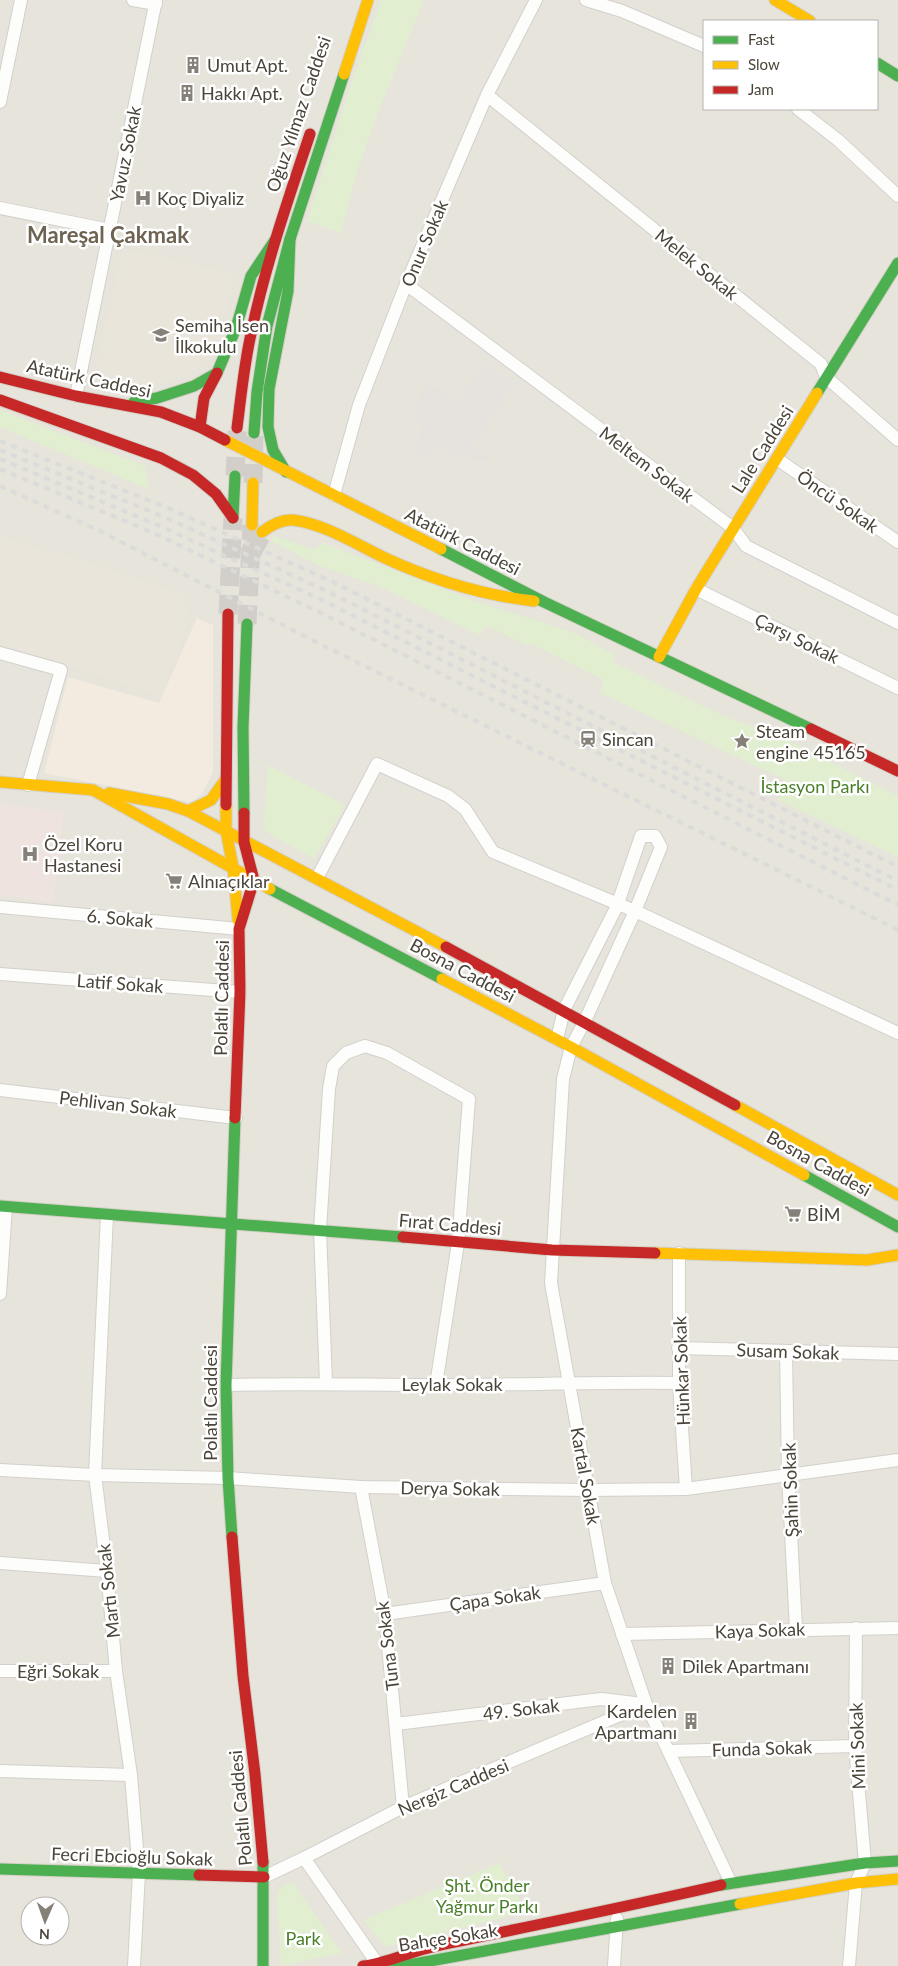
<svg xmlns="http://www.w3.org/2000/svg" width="898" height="1966" font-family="Lato,sans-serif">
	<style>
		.residential { fill: #e7e4dc; fill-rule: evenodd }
		.commercial { fill: #f3ebdf }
		.education { fill: #eae5da }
		.medical { fill: #eee3df }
		.green { fill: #e1eecf }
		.parking { fill: #e6e3df }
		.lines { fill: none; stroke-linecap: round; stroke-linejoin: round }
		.secondary-tunnel { stroke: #d2cfca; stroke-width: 19; stroke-dasharray: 19 9; stroke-linecap: butt }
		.primary-tunnel { stroke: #d2cfca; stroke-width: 21; stroke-dasharray: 21 11; stroke-linecap: butt }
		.street-casing { stroke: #d2d0cb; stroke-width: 14 }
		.fast-casing { stroke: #d3cfc5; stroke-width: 13 }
		.slow-casing { stroke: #d3cfc5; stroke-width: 13 }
		.jam-casing { stroke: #d3cfc5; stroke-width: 13 }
		.street { stroke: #fdfdfc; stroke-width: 12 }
		.fast { stroke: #4caf50; stroke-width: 11 }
		.slow { stroke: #ffc107; stroke-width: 11 }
		.jam { stroke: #c62828; stroke-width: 11 }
		.rail { stroke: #dbdbda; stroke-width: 4; stroke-dasharray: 6 6; stroke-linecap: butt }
		.labels { text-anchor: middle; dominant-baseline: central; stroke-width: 5; stroke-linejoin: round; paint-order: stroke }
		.poi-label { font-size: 18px; fill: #4b4439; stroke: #fff; text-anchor: start }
		.street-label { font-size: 18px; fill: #4b4439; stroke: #fff }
		.park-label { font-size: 18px; fill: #4a7f2a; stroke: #fff }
		.district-label { font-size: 22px; font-weight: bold; fill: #6e6250; stroke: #fff }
	</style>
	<rect width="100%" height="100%" fill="#f4f2ee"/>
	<!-- residential -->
	<path class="residential" d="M 0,0 L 898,0 L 898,1966 L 0,1966 ZM 704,21 L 877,21 L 877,109 L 704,109 ZM 30,1906 L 60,1906 L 60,1936 L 30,1936 Z"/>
	<!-- commercial -->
	<path class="commercial" d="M 197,618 L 213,625 L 213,773 L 201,795 L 190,802 L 44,773 L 68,677 L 159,703 Z"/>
	<!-- education -->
	<g class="education">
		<path d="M 123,249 L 234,274 L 225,318 L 214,353 L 206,364 L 195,371 L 156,385 L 135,388 L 92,383 Z"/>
		<path d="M 2,536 L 184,594 L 190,620 L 160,697 L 0,644 L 0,541 Z"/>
	</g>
	<!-- medical -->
	<path class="medical" d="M 0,804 L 64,812 L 53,902 L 0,895 Z"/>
	<!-- green -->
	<g class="green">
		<path d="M 381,0 L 424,0 L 379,110 L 358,168 L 341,233 L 307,221 L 348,93 Z"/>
		<path d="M 0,410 L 145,466 L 149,489 L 0,427 Z"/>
		<path d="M 274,536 L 315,550 L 323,543 L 472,600 L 575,633 L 615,655 L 613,662 L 726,717 L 775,734 L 898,796 L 898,857 L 778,800 L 786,780 L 600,693 L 604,680 L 530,643 L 527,645 L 486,626 L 480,635 L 381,587 L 318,565 L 271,541 Z"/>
		<path d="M 268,765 L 345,805 L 314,859 L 273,836 L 264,829 Z"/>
		<path d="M 499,1863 L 526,1912 L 398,1944 L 384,1946 L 364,1920 Z"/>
		<path d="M 293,1883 L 342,1953 L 281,1966 L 277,1899 L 278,1891 L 287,1884 Z"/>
	</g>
	<!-- parking -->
	<path class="parking" d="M 486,361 L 489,366 L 517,383 L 473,444 L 489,457 L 482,463 L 463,454 L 459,459 L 434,446 L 426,459 L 414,454 L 422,425 L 412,421 L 424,385 L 438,389 L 459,402 Z"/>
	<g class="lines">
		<!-- secondary-tunnel -->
		<g class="secondary-tunnel">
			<path d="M 235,476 L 237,431"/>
			<path d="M 253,483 L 254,433"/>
			<path d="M 228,614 L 233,518"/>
			<path d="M 247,624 L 252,525"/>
		</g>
		<!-- primary-tunnel -->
		<path class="primary-tunnel" d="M 250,554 L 262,532"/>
		<!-- street casing -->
		<g class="street-casing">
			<g id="street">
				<path d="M 133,0 L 156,4"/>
				<path d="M 586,0 L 622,11 L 704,46"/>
				<path d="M 487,95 L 821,364 L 826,377 L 898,440"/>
				<path d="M 0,102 L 21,0"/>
				<path d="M 798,109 L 838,140 L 898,196"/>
				<path d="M 0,208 L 110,230"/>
				<path d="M 406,284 L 733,528 L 746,546 L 898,623"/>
				<path d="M 76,396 L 156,0"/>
				<path d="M 777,459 L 898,542"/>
				<path d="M 334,495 L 359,405 L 406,284 L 487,95 L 536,0"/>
				<path d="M 696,589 L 898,688"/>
				<path d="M 0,653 L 61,670 L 28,785"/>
				<path d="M 317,878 L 377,764 L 448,796 L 465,809 L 493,852 L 635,911 L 898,1033"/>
				<path d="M 0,907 L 239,929"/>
				<path d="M 0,974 L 240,992"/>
				<path d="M 557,1039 L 564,1010 L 617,906 L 641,836 L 655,836 L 661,847 L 635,911 L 584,1023 L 571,1047 L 563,1079 L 551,1283 L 605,1583 L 646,1704 L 731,1883"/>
				<path d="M 0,1090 L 236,1118"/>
				<path d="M 107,1215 L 95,1475 L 107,1571 L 116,1671 L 131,1775 L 139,1873 L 134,1966"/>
				<path d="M 679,1253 L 679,1383 L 686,1489"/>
				<path d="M 0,1294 L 6,1207"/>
				<path d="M 678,1348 L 898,1354"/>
				<path d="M 786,1351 L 788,1475 L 796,1629"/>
				<path d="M 326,1383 L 320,1230 L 329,1089 L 333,1066 L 346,1053 L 365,1046 L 387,1053 L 469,1099 L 458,1243 L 436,1385"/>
				<path d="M 226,1385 C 296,1383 365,1385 435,1385 C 516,1385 598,1382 679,1383"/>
				<path d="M 0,1470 L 95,1475 L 228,1478 L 361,1487 L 589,1490 L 686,1489 L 898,1460"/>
				<path d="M 361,1487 L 385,1614 L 403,1807"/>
				<path d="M 0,1563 L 107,1571"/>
				<path d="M 385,1614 L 605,1583"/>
				<path d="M 622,1634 L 898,1628"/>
				<path d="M 0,1671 L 116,1671"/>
				<path d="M 396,1724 L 601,1699 L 643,1704"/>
				<path d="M 669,1751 L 855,1746"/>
				<path d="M 0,1771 L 131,1775"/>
				<path d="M 304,1858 L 379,1966"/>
				<path d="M 264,1877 L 304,1858 L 403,1807 L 646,1704"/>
				<path d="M 614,1966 L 617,1919"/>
				<path d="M 849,1966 L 856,1883 L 865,1863 L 855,1746 L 856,1628"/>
			</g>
		</g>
		<!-- fast casing -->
		<g class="fast-casing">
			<g id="fast">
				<path d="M 877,63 L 898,76"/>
				<path d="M 817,393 L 898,263"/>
				<path d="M 134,402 L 157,398 L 194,386 L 217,373 L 236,328 L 251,276 L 275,240"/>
				<path d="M 254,433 L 257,392 L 267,326 L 290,239 L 344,74"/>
				<path d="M 286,472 L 273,450 L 268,427 L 269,389 L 288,291 L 290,239"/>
				<path d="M 233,518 L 235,476"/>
				<path d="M 441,549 L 544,602 L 811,729"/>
				<path d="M 244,813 L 243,727 L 247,624"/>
				<path d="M 270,889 L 442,979"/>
				<path d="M 804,1175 L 898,1227"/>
				<path d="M 0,1206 L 403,1237"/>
				<path d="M 232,1537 L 228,1478 L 226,1385 L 235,1118"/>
				<path d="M 263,1862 L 263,1966"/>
				<path d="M 0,1869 L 199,1875"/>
				<path d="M 721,1885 L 865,1863 L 898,1861"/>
				<path d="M 395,1964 L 414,1964 L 740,1904"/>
			</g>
		</g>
		<!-- slow casing -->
		<g class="slow-casing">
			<g id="slow">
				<path d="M 775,0 L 810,21"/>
				<path d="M 344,74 L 368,0"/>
				<path d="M 225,440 L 441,549"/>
				<path d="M 252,525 L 253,483"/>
				<path d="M 262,532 C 271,525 281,519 293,520 C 325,524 356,544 385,558 C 433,580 481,595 534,601"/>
				<path d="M 659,657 L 696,589 L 817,393"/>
				<path d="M 0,782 L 93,790 L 270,889"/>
				<path d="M 109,793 L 168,804 L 188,811 L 446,947"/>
				<path d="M 226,805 L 226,831 L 233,867 L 238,920"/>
				<path d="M 188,811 L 211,800 L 226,779"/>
				<path d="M 442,979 L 571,1047 L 804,1175"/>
				<path d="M 735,1105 L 898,1195"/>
				<path d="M 655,1253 L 867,1260 L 898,1255"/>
				<path d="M 740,1904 L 856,1883 L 898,1879"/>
			</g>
		</g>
		<!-- jam casing -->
		<g class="jam-casing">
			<g id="jam">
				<path d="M 0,377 L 76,396 L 161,412 L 200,427 L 225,440"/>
				<path d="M 0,400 L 161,458 L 193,475 L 216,494 L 233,518"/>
				<path d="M 200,427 L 204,398 L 217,373"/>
				<path d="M 237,428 C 241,397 244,365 251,334 C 265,266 288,200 310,134"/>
				<path d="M 811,729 L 898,771"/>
				<path d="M 226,805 L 228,614"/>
				<path d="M 446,947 L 735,1105"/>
				<path d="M 235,1118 L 240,992 L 239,929 L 254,880 L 244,842 L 244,813"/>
				<path d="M 403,1237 L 552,1250 L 655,1253"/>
				<path d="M 232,1537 L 243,1676 L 255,1774 L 263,1862"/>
				<path d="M 199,1875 L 264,1877"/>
				<path d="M 363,1966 C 388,1963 411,1951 436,1946 C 531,1926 626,1907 721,1885"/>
			</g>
		</g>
		<!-- street -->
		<use href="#street" class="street"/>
		<!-- fast -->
		<use href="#fast" class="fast"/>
		<!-- slow -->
		<use href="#slow" class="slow"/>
		<!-- jam -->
		<use href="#jam" class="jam"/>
		<!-- rail -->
		<g class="rail">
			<path d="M 0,441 L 168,508 L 333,582 L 898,867"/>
			<path d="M 0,450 L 164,517 L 329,592 L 898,881"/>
			<path d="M 0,459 L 160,526 L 326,602 L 898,890"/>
			<path d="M 0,469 L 156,534 L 323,614 L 898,905"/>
			<path d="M 0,486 L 100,531 L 314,641 L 898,930"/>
		</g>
	</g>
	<!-- icons -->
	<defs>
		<g id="building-bare" transform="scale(1.35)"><path d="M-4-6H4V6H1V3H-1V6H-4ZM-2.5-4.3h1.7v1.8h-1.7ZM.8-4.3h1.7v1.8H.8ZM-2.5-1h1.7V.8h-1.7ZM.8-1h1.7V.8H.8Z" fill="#868178" stroke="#fff" stroke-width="2.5" paint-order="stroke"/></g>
		<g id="hospital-bare" transform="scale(1.35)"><path d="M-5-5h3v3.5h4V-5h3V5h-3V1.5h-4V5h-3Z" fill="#868178" stroke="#fff" stroke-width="2.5" paint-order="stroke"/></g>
		<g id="school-bare" transform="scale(1.35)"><path d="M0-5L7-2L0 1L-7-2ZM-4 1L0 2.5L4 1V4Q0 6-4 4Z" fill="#868178" stroke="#fff" stroke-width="2.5" paint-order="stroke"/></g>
		<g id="station-bare" transform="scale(1.35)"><path d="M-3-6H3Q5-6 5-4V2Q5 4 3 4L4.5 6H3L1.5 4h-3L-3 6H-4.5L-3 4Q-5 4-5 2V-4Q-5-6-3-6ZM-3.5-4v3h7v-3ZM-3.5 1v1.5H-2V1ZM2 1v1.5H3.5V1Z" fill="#868178" stroke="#fff" stroke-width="2.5" paint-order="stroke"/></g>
		<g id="sight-bare" transform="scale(1.35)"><path d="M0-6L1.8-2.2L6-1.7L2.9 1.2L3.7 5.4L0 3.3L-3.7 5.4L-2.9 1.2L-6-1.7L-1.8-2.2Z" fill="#868178" stroke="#fff" stroke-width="2.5" paint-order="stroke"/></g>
		<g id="supermarket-bare" transform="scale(1.35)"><path d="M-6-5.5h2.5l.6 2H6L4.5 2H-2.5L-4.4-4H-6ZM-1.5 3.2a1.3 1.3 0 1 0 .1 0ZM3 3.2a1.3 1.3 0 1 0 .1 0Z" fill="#868178" stroke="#fff" stroke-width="2.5" paint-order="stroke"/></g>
	</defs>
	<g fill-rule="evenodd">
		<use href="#building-bare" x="193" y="65"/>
		<use href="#building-bare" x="187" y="93"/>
		<use href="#hospital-bare" x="143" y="198"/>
		<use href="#school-bare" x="161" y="335"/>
		<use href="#station-bare" x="588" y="739"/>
		<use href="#sight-bare" x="742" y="741"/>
		<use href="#hospital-bare" x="30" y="854"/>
		<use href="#supermarket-bare" x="174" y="881"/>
		<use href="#supermarket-bare" x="793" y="1214"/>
		<use href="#building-bare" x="668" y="1666"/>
		<use href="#building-bare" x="691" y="1721"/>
	</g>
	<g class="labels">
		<!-- poi labels -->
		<g class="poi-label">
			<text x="207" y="65">Umut Apt.</text>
			<text x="201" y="93">Hakkı Apt.</text>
			<text x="157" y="198">Koç Diyaliz</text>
			<text x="175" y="325">Semiha İsen<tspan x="175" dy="21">İlkokulu</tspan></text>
			<text x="756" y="731">Steam<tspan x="756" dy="21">engine 45165</tspan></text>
			<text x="602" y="739">Sincan</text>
			<text x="44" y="844">Özel Koru<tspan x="44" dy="21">Hastanesi</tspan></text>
			<text x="188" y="881">Alnıaçıklar</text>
			<text x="807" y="1214">BİM</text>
			<text x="682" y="1666">Dilek Apartmanı</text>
			<text x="677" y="1711" text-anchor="end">Kardelen<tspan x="677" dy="21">Apartmanı</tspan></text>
		</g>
		<!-- street labels -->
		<g class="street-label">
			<text transform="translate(298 114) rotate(-71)">Oğuz Yılmaz Caddesi</text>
			<text transform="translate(125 154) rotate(-79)">Yavuz Sokak</text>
			<text transform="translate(424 243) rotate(-67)">Onur Sokak</text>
			<text transform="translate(697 264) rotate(39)">Melek Sokak</text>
			<text transform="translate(89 378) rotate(12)">Atatürk Caddesi</text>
			<text transform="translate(762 449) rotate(-58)">Lale Caddesi</text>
			<text transform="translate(647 464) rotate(37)">Meltem Sokak</text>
			<text transform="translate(838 501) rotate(35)">Öncü Sokak</text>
			<text transform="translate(463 541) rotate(27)">Atatürk Caddesi</text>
			<text transform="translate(797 638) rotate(26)">Çarşı Sokak</text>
			<text transform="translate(120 918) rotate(5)">6. Sokak</text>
			<text transform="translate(463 970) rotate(28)">Bosna Caddesi</text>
			<text transform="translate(120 983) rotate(4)">Latif Sokak</text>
			<text transform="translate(221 998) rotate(-89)">Polatlı Caddesi</text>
			<text transform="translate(118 1104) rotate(7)">Pehlivan Sokak</text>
			<text transform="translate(819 1163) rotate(29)">Bosna Caddesi</text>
			<text transform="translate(450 1224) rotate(5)">Fırat Caddesi</text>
			<text transform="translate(788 1351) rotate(2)">Susam Sokak</text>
			<text transform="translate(681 1371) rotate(-92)">Hünkar Sokak</text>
			<text x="452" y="1384">Leylak Sokak</text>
			<text transform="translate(210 1403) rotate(-90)">Polatlı Caddesi</text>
			<text transform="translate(586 1476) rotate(80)">Kartal Sokak</text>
			<text transform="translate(450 1488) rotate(1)">Derya Sokak</text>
			<text transform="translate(790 1490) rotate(-92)">Şahin Sokak</text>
			<text transform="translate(108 1591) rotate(-96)">Martı Sokak</text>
			<text transform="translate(495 1598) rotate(-8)">Çapa Sokak</text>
			<text transform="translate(760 1630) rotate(-2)">Kaya Sokak</text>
			<text transform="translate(387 1646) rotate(-97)">Tuna Sokak</text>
			<text x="58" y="1671">Eğri Sokak</text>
			<text transform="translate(521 1709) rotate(-7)">49. Sokak</text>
			<text transform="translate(857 1746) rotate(-92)">Mini Sokak</text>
			<text transform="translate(762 1748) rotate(-2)">Funda Sokak</text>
			<text transform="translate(453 1787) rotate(-23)">Nergiz Caddesi</text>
			<text transform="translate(240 1808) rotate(-95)">Polatlı Caddesi</text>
			<text transform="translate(132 1856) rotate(2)">Fecri Ebcioğlu Sokak</text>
			<text transform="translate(448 1937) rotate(-9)">Bahçe Sokak</text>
		</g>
		<!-- park labels -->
		<g class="park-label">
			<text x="815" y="786">İstasyon Parkı</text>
			<text x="487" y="1885">Şht. Önder<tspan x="487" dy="21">Yağmur Parkı</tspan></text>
			<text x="303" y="1938">Park</text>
		</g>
		<!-- district labels -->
		<g class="district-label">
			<text x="108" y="234">Mareşal Çakmak</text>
		</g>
	</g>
	<!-- legend -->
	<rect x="703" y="20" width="175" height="90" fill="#ffffff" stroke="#b7b4b0"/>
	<rect x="713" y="36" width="25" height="8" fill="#4caf50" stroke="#b7b4b0"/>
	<text x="748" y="45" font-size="15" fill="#4b4439">Fast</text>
	<rect x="713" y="61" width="25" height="8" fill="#ffc107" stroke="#b7b4b0"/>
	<text x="748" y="70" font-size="15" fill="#4b4439">Slow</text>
	<rect x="713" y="86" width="25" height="8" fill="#c62828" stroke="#b7b4b0"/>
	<text x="748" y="95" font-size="15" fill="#4b4439">Jam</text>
	<!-- north arrow -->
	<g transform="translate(45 1921) rotate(182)"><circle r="24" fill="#ffffff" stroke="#b7b4b0"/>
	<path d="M0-4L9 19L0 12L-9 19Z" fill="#868178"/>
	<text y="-8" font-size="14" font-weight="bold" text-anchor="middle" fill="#4b4439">N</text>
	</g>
</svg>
